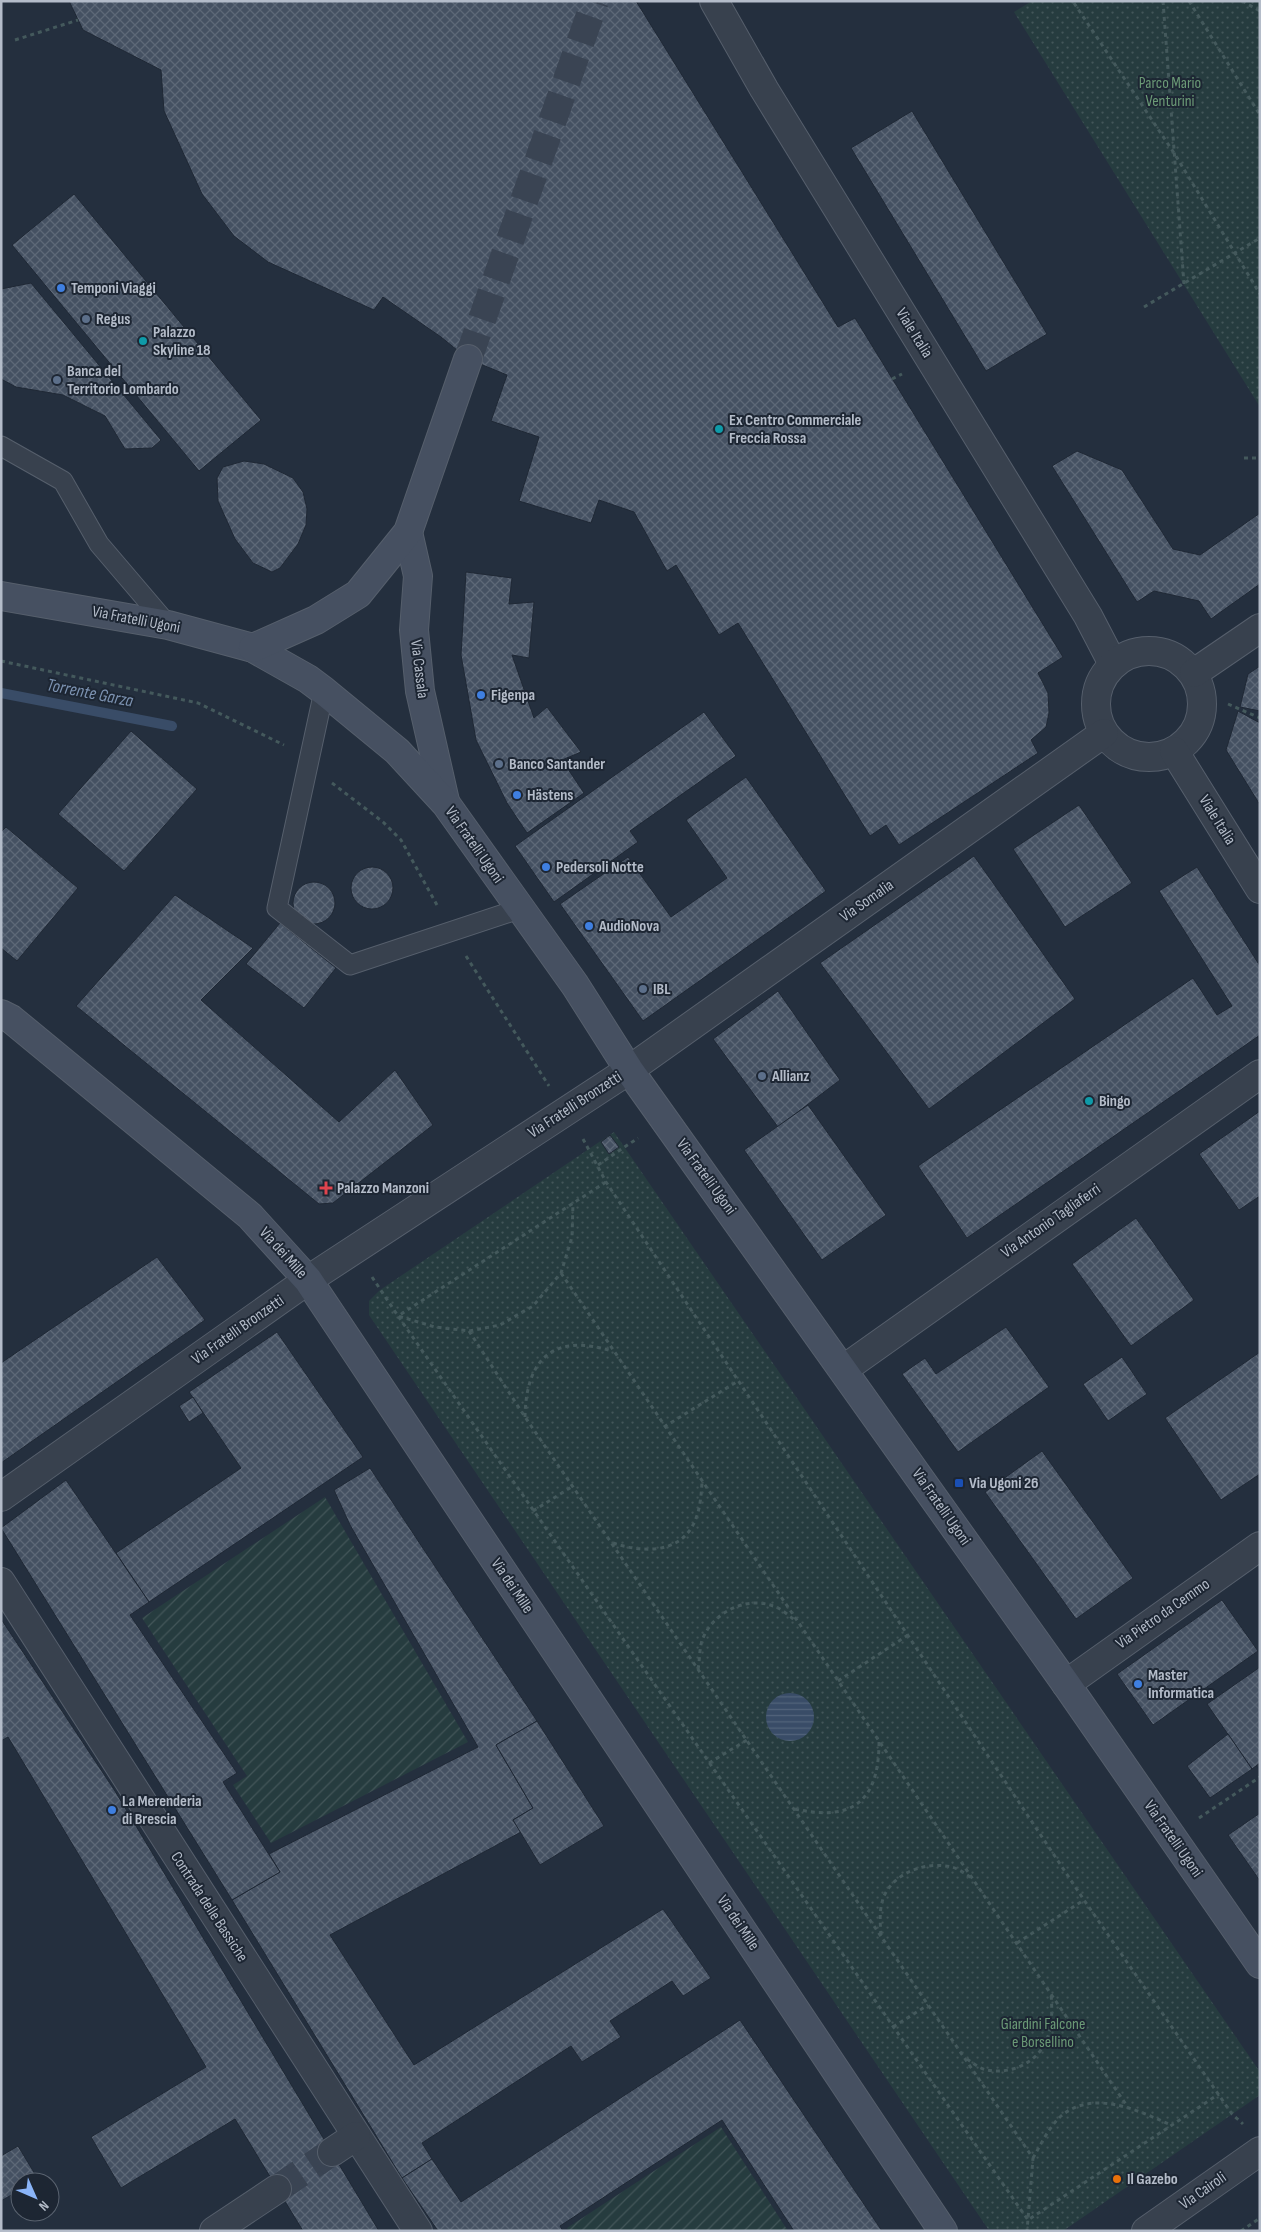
<svg xmlns="http://www.w3.org/2000/svg" width="1261" height="2232" font-family="'Sofia Sans Condensed',sans-serif">
	<style>
		.park { fill: url(#park-dots) }
		.garden { fill: url(#garden-furrows) }
		.water { fill: url(#water-rules) }
		.lines { fill: none; stroke-linecap: round; stroke-linejoin: round }
		.stream { stroke: #394c67; stroke-width: 10 }
		.building { fill: url(#building-cross-hatch); stroke: #1f2835 }
		.minor-tunnel { stroke: #3a4453; stroke-width: 28; stroke-dasharray: 28 14; stroke-linecap: butt }
		.secondary-tunnel { stroke: #3a4453; stroke-width: 28; stroke-dasharray: 28 14; stroke-linecap: butt }
		.service-casing { stroke: #565f6c; stroke-width: 21 }
		.minor-casing { stroke: #565f6c; stroke-width: 30 }
		.secondary-casing { stroke: #565f6c; stroke-width: 30 }
		.path { stroke: #44595c; stroke-width: 3; stroke-dasharray: 4 4; stroke-linecap: butt }
		.service { stroke: #38414e; stroke-width: 19 }
		.minor { stroke: #38414e; stroke-width: 28 }
		.secondary { stroke: #465061; stroke-width: 28 }
		.shop-dot { fill: #3f7fe0; stroke: #1d2633; stroke-width: 2 }
		.service-dot { fill: #5c6f8a; stroke: #1d2633; stroke-width: 2 }
		.culture-dot { fill: #0f9aa8; stroke: #1d2633; stroke-width: 2 }
		.health-dot { fill: #e0444e; stroke: #1d2633; stroke-width: 2 }
		.transit-dot { fill: #1a4fb4; stroke: #1d2633; stroke-width: 2 }
		.food-dot { fill: #e8710a; stroke: #1d2633; stroke-width: 2 }
		.labels { text-anchor: middle; dominant-baseline: central; stroke-width: 4; stroke-linejoin: round; paint-order: stroke }
		.park-label { font-size: 16px; fill: #6b9a76; stroke: #1d2633 }
		.poi-label { font-size: 16px; font-weight: bold; fill: #b4bcc9; stroke: #1d2633; text-anchor: start }
		.street-label { font-size: 16px; fill: #b4bcc9; stroke: #1d2633 }
		.water-label { font-size: 18px; font-style: italic; fill: #7c92b1; stroke: #1d2633 }
	</style>
	<defs>
		<pattern id="park-dots" width="8" height="8" patternUnits="userSpaceOnUse" patternTransform="scale(1.25)"><rect width="8" height="8" fill="#263c3f"/><path d="M2 2h.1M6 6h.1" fill="none" stroke="#435659" stroke-width="1.8" stroke-linecap="round"/></pattern>
		<pattern id="garden-furrows" width="10" height="10" patternUnits="userSpaceOnUse" patternTransform="scale(1.25)"><rect width="10" height="10" fill="#263c3f"/><path d="M-1 1l2-2M0 10L10 0M9 11l2-2" fill="none" stroke="#435659"/></pattern>
		<pattern id="water-rules" width="6" height="5" patternUnits="userSpaceOnUse" patternTransform="scale(1.25)"><rect width="6" height="5" fill="#394c67"/><path d="M0 2.5h6" fill="none" stroke="#53647b"/></pattern>
		<pattern id="building-cross-hatch" width="8" height="8" patternUnits="userSpaceOnUse" patternTransform="scale(1.25)"><rect width="8" height="8" fill="#455162"/><path d="M0 0l8 8M0 8l8-8" fill="none" stroke="#5d6877"/></pattern>
	</defs>
	<rect width="100%" height="100%" fill="#242f3e"/>
	<!-- park -->
	<g class="park">
		<path d="M 1032,1 L 1260,1 L 1260,407 L 1014,12 Z"/>
		<path d="M 614,1132 L 1260,2072 L 1260,2095 L 1063,2231 L 988,2229 L 369,1315 L 369,1301 L 380,1290 Z"/>
	</g>
	<!-- garden -->
	<g class="garden">
		<path d="M 325,1497 L 468,1742 L 271,1843 L 233,1785 L 247,1776 L 142,1618 Z"/>
		<path d="M 721,2127 L 788,2231 L 569,2231 L 567,2228 Z"/>
	</g>
	<!-- water -->
	<circle class="water" cx="790" cy="1717" r="24"/>
	<g class="lines">
		<!-- stream -->
		<path class="stream" d="M 1,693 L 172,726"/>
	</g>
	<!-- building -->
	<g class="building">
		<path d="M 69,1 L 636,1 L 838,327 L 855,318 L 1063,657 L 1038,673 L 1048,693 L 1049,713 L 1046,727 L 1031,740 L 1038,753 L 899,845 L 886,825 L 870,836 L 738,623 L 719,635 L 676,565 L 667,571 L 634,512 L 599,500 L 591,523 L 519,501 L 539,437 L 491,421 L 507,375 L 468,359 L 441,337 L 383,297 L 374,310 L 268,262 L 234,236 L 202,194 L 164,111 L 161,70 L 83,30 Z"/>
		<path d="M 912,111 L 1047,334 L 986,371 L 851,148 Z"/>
		<path d="M 74,194 L 261,420 L 199,471 L 12,245 Z"/>
		<path d="M 31,283 L 161,440 L 152,448 L 125,449 L 105,416 L 63,395 L 16,387 L 1,379 L 1,289 Z"/>
		<path d="M 1077,451 L 1122,470 L 1173,549 L 1200,555 L 1260,513 L 1260,584 L 1211,619 L 1199,601 L 1154,591 L 1137,602 L 1052,466 Z"/>
		<path d="M 244,461 L 264,464 L 293,478 L 303,492 L 307,509 L 306,525 L 298,544 L 280,568 L 272,572 L 253,563 L 235,539 L 218,501 L 217,478 L 223,467 Z"/>
		<path d="M 466,572 L 512,578 L 509,604 L 534,602 L 529,658 L 512,655 L 534,718 L 547,707 L 581,752 L 562,760 L 584,793 L 527,833 L 507,803 L 476,740 L 461,655 Z"/>
		<path d="M 1260,666 L 1260,711 L 1240,707 L 1248,674 Z"/>
		<path d="M 1238,711 L 1260,723 L 1260,805 L 1226,750 Z"/>
		<path d="M 704,712 L 736,756 L 630,831 L 638,842 L 554,902 L 515,846 Z"/>
		<path d="M 131,731 L 197,789 L 124,871 L 58,814 Z"/>
		<path d="M 746,777 L 826,891 L 643,1021 L 560,904 L 628,857 L 671,917 L 727,878 L 686,820 Z"/>
		<path d="M 1079,805 L 1132,883 L 1065,927 L 1013,849 Z"/>
		<path d="M 6,827 L 78,888 L 17,961 L 1,948 L 1,832 Z"/>
		<path d="M 974,856 L 1075,999 L 929,1109 L 820,963 Z"/>
		<circle cx="372" cy="888" r="21"/>
		<path d="M 1197,867 L 1260,966 L 1260,1035 L 967,1238 L 918,1166 L 1193,978 L 1217,1015 L 1232,1006 L 1159,891 Z"/>
		<circle cx="314" cy="903" r="21"/>
		<path d="M 175,895 L 253,948 L 201,1000 L 339,1122 L 395,1070 L 433,1125 L 333,1203 L 319,1204 L 76,1006 Z"/>
		<path d="M 280,923 L 336,968 L 304,1008 L 246,964 Z"/>
		<path d="M 778,991 L 840,1080 L 778,1127 L 713,1039 Z"/>
		<path d="M 808,1105 L 886,1215 L 822,1260 L 744,1150 Z"/>
		<path d="M 1260,1111 L 1260,1196 L 1239,1210 L 1199,1154 Z"/>
		<path d="M 610,1135 L 619,1147 L 609,1154 L 601,1142 Z"/>
		<path d="M 1136,1218 L 1194,1300 L 1131,1346 L 1072,1264 Z"/>
		<path d="M 157,1257 L 205,1320 L 1,1463 L 1,1363 Z"/>
		<path d="M 1006,1327 L 1049,1387 L 958,1452 L 902,1374 L 925,1358 L 936,1374 Z"/>
		<path d="M 277,1332 L 363,1457 L 149,1602 L 116,1553 L 241,1468 L 189,1392 Z"/>
		<path d="M 1260,1352 L 1260,1474 L 1221,1500 L 1165,1418 Z"/>
		<path d="M 1122,1357 L 1147,1394 L 1108,1421 L 1083,1384 Z"/>
		<path d="M 193,1397 L 203,1413 L 189,1422 L 179,1406 Z"/>
		<path d="M 1042,1451 L 1133,1578 L 1076,1619 L 985,1492 Z"/>
		<path d="M 370,1468 L 537,1721 L 496,1745 L 533,1808 L 513,1820 L 521,1832 L 330,1935 L 414,2065 L 663,1909 L 711,1978 L 683,1996 L 672,1981 L 610,2021 L 621,2037 L 582,2062 L 571,2046 L 422,2143 L 432,2159 L 402,2178 L 232,1900 L 280,1872 L 269,1854 L 478,1747 L 350,1525 L 334,1490 Z"/>
		<path d="M 66,1480 L 149,1602 L 130,1615 L 237,1773 L 223,1782 L 280,1872 L 232,1900 L 1,1528 Z"/>
		<path d="M 1222,1600 L 1258,1651 L 1153,1725 L 1117,1674 Z"/>
		<path d="M 1,1619 L 115,1791 L 379,2231 L 303,2231 L 235,2119 L 121,2188 L 91,2137 L 206,2067 L 8,1737 L 1,1741 Z"/>
		<path d="M 1260,1667 L 1260,1763 L 1252,1769 L 1207,1704 Z"/>
		<path d="M 537,1721 L 604,1826 L 540,1865 L 513,1820 L 533,1808 L 496,1745 Z"/>
		<path d="M 1228,1734 L 1252,1769 L 1210,1798 L 1187,1766 Z"/>
		<path d="M 1260,1813 L 1260,1881 L 1228,1835 Z"/>
		<path d="M 740,2020 L 882,2231 L 794,2231 L 722,2120 L 560,2226 L 563,2231 L 438,2231 L 402,2178 L 432,2159 L 461,2202 Z"/>
		<path d="M 18,2146 L 38,2179 L 34,2182 L 20,2182 L 20,2190 L 1,2201 L 1,2156 Z"/>
	</g>
	<g class="lines">
		<!-- minor-tunnel -->
		<path class="minor-tunnel" d="M 277,2189 L 332,2152"/>
		<!-- secondary-tunnel -->
		<path class="secondary-tunnel" d="M 468,359 L 595,1"/>
		<!-- service casing -->
		<g class="service-casing">
			<g id="service">
				<path d="M 1,446 L 63,481 L 99,544 L 168,625"/>
				<path d="M 324,691 L 277,908 L 350,965 L 519,909"/>
			</g>
		</g>
		<!-- minor casing -->
		<g class="minor-casing">
			<g id="minor">
				<path d="M 714,1 L 764,89 L 1088,616 L 1113,664"/>
				<circle cx="1149" cy="704" r="53"/>
				<path d="M 1194,673 L 1260,628"/>
				<path d="M 1174,751 L 1260,889"/>
				<path d="M 844,1369 L 1260,1074"/>
				<path d="M 1,1497 L 308,1280 L 629,1070 L 1104,733"/>
				<path d="M 1,1582 L 418,2231"/>
				<path d="M 1066,1684 L 1260,1546"/>
				<path d="M 332,2152 L 356,2136"/>
				<path d="M 214,2231 L 277,2189"/>
				<path d="M 1146,2231 L 1260,2151"/>
			</g>
		</g>
		<!-- secondary casing -->
		<g class="secondary-casing">
			<g id="secondary">
				<path d="M 408,532 L 418,576 L 414,630 L 420,691 L 445,801"/>
				<path d="M 1,596 L 168,625 L 253,648 L 308,679 L 324,691 L 397,751 L 446,804 L 575,985 L 629,1070 L 1066,1684 L 1260,1964"/>
				<path d="M 253,648 L 316,620 L 358,594 L 408,532 L 468,359"/>
				<path d="M 1,1014 L 11,1019 L 250,1216 L 308,1280 L 943,2231"/>
			</g>
		</g>
		<!-- path -->
		<g class="path">
			<path d="M 1163,1 L 1184,284"/>
			<path d="M 1189,1 L 1260,115"/>
			<path d="M 1242,1 L 1260,11"/>
			<path d="M 1074,3 L 1174,153 L 1260,294"/>
			<path d="M 15,40 L 78,20"/>
			<path d="M 1144,307 L 1260,238"/>
			<path d="M 892,379 L 902,374"/>
			<path d="M 1244,458 L 1260,458"/>
			<path d="M 1,661 L 198,703 L 284,745"/>
			<path d="M 1228,704 L 1260,718"/>
			<path d="M 332,783 L 383,822 L 401,840 L 438,907"/>
			<path d="M 466,956 L 549,1086"/>
			<path d="M 583,1139 L 606,1182 L 1084,1900 L 1232,2114 L 1243,2124"/>
			<path d="M 598,1165 L 638,1138"/>
			<path d="M 606,1182 L 398,1316 L 1028,2220 L 1219,2094"/>
			<path d="M 561,1273 L 1127,2106"/>
			<path d="M 372,1277 L 398,1316 L 435,1327 L 469,1331 L 500,1325 L 533,1306 L 561,1273 L 572,1237 L 573,1203"/>
			<path d="M 469,1331 L 525,1417 L 1033,2158 L 1027,2231"/>
			<path d="M 525,1417 C 526,1358 554,1333 612,1351"/>
			<path d="M 664,1427 L 738,1381"/>
			<path d="M 533,1511 L 573,1486"/>
			<path d="M 613,1543 C 640,1552 677,1555 693,1525 C 700,1512 701,1497 702,1483"/>
			<path d="M 698,1669 C 700,1660 699,1647 703,1638 C 714,1612 746,1596 773,1606 C 781,1608 789,1616 796,1621"/>
			<path d="M 838,1681 L 908,1635"/>
			<path d="M 709,1763 L 747,1740"/>
			<path d="M 795,1809 C 853,1822 879,1801 879,1742"/>
			<path d="M 1199,1818 L 1260,1777"/>
			<path d="M 881,1935 C 880,1921 879,1909 884,1896 C 895,1872 927,1861 951,1867 C 958,1868 965,1874 972,1878"/>
			<path d="M 1017,1943 L 1084,1900"/>
			<path d="M 893,2027 L 928,2005"/>
			<path d="M 967,2059 C 973,2063 980,2069 987,2070 C 1010,2075 1038,2063 1047,2039 C 1053,2024 1052,2009 1051,1993"/>
			<path d="M 1033,2158 C 1041,2144 1049,2127 1061,2116 C 1094,2089 1137,2110 1171,2125"/>
			<path d="M 1241,2231 L 1260,2218"/>
		</g>
		<!-- service -->
		<use href="#service" class="service"/>
		<!-- minor -->
		<use href="#minor" class="minor"/>
		<!-- secondary -->
		<use href="#secondary" class="secondary"/>
	</g>
	<!-- markers -->
	<g class="shop-dot">
		<circle cx="61" cy="288" r="5"/>
		<circle cx="481" cy="695" r="5"/>
		<circle cx="517" cy="795" r="5"/>
		<circle cx="546" cy="867" r="5"/>
		<circle cx="589" cy="926" r="5"/>
		<circle cx="1138" cy="1684" r="5"/>
		<circle cx="112" cy="1810" r="5"/>
	</g>
	<g class="service-dot">
		<circle cx="86" cy="319" r="5"/>
		<circle cx="57" cy="380" r="5"/>
		<circle cx="499" cy="764" r="5"/>
		<circle cx="643" cy="989" r="5"/>
		<circle cx="762" cy="1076" r="5"/>
	</g>
	<g class="culture-dot">
		<circle cx="143" cy="341" r="5"/>
		<circle cx="719" cy="429" r="5"/>
		<circle cx="1089" cy="1101" r="5"/>
	</g>
	<path class="health-dot" d="M323.5 1180.5h5v5h5v5h-5v5h-5v-5h-5v-5h5z"/>
	<rect class="transit-dot" x="954" y="1478" width="10" height="10" rx="2.5"/>
	<circle class="food-dot" cx="1117" cy="2179" r="5"/>
	<g class="labels">
		<!-- park labels -->
		<g class="park-label">
			<text x="1170" y="83">Parco Mario<tspan x="1170" dy="18">Venturini</tspan></text>
			<text x="1043" y="2024">Giardini Falcone<tspan x="1043" dy="18">e Borsellino</tspan></text>
		</g>
		<!-- poi labels -->
		<g class="poi-label">
			<text x="71" y="288">Temponi Viaggi</text>
			<text x="96" y="319">Regus</text>
			<text x="153" y="332">Palazzo<tspan x="153" dy="18">Skyline 18</tspan></text>
			<text x="67" y="371">Banca del<tspan x="67" dy="18">Territorio Lombardo</tspan></text>
			<text x="729" y="420">Ex Centro Commerciale<tspan x="729" dy="18">Freccia Rossa</tspan></text>
			<text x="491" y="695">Figenpa</text>
			<text x="509" y="764">Banco Santander</text>
			<text x="527" y="795">Hästens</text>
			<text x="556" y="867">Pedersoli Notte</text>
			<text x="599" y="926">AudioNova</text>
			<text x="653" y="989">IBL</text>
			<text x="772" y="1076">Allianz</text>
			<text x="1099" y="1101">Bingo</text>
			<text x="337" y="1188">Palazzo Manzoni</text>
			<text x="969" y="1483">Via Ugoni 26</text>
			<text x="1148" y="1675">Master<tspan x="1148" dy="18">Informatica</tspan></text>
			<text x="122" y="1801">La Merenderia<tspan x="122" dy="18">di Brescia</tspan></text>
			<text x="1127" y="2179">Il Gazebo</text>
		</g>
		<!-- street labels -->
		<g class="street-label">
			<text transform="translate(914 333) rotate(58)">Viale Italia</text>
			<text transform="translate(136 620) rotate(11)">Via Fratelli Ugoni</text>
			<text transform="translate(419 669) rotate(83)">Via Cassala</text>
			<text transform="translate(1217 820) rotate(58)">Viale Italia</text>
			<text transform="translate(474 845) rotate(55)">Via Fratelli Ugoni</text>
			<text transform="translate(867 901) rotate(-35)">Via Somalia</text>
			<text transform="translate(575 1105) rotate(-33)">Via Fratelli Bronzetti</text>
			<text transform="translate(706 1177) rotate(54)">Via Fratelli Ugoni</text>
			<text transform="translate(1051 1221) rotate(-35)">Via Antonio Tagliaferri</text>
			<text transform="translate(283 1253) rotate(48)">Via dei Mille</text>
			<text transform="translate(238 1330) rotate(-35)">Via Fratelli Bronzetti</text>
			<text transform="translate(941 1507) rotate(55)">Via Fratelli Ugoni</text>
			<text transform="translate(512 1586) rotate(56)">Via dei Mille</text>
			<text transform="translate(1163 1614) rotate(-35)">Via Pietro da Cemmo</text>
			<text transform="translate(1173 1839) rotate(55)">Via Fratelli Ugoni</text>
			<text transform="translate(209 1907) rotate(57)">Contrada delle Bassiche</text>
			<text transform="translate(738 1923) rotate(56)">Via dei Mille</text>
			<text transform="translate(1203 2191) rotate(-35)">Via Cairoli</text>
		</g>
		<!-- water labels -->
		<g class="water-label">
			<text transform="translate(90 693) rotate(11)">Torrente Garza</text>
		</g>
	</g>
	<!-- border -->
	<rect width="1261" height="2232" fill="none" stroke="#b4bcc9" stroke-width="5"/>
	<!-- north arrow -->
	<g transform="translate(35 2197) rotate(135)"><circle r="24" fill="#1d2633" stroke="#59626f"/>
	<path d="M0-4L9 19L0 12L-9 19Z" fill="#8ab4f8"/>
	<text y="-8" font-size="14" font-weight="bold" text-anchor="middle" fill="#b4bcc9">N</text>
	</g>
</svg>
